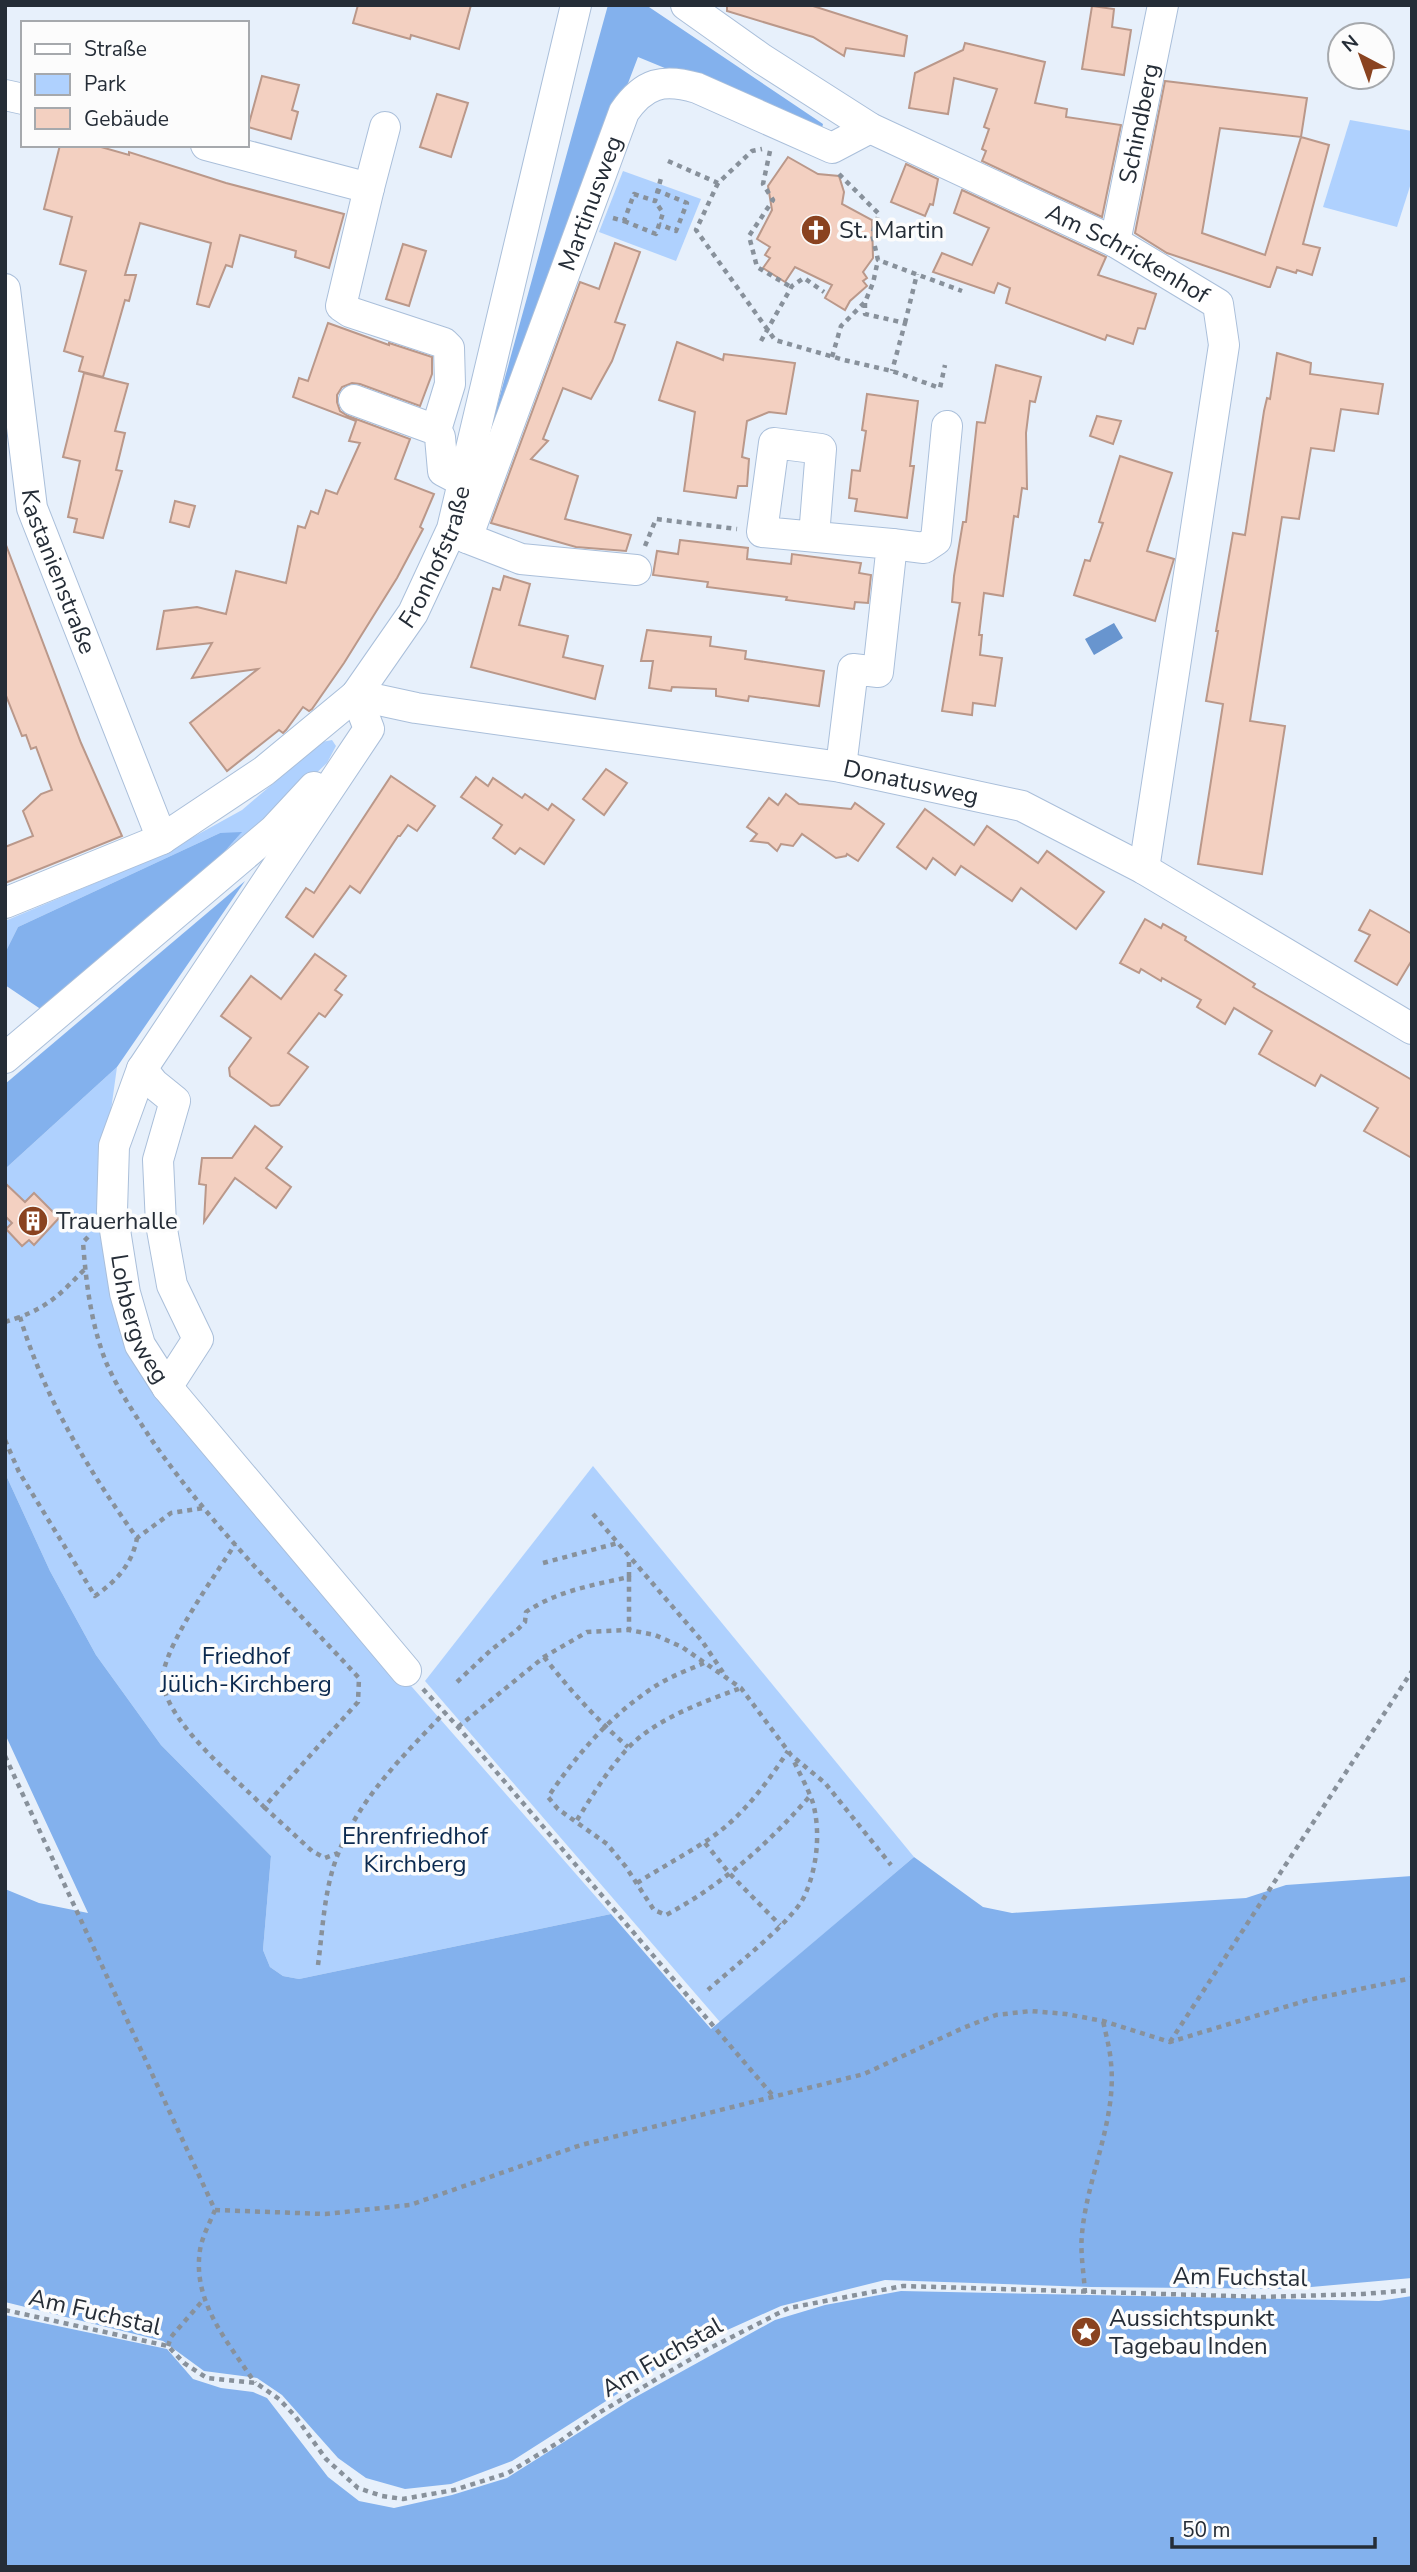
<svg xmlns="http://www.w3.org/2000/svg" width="1417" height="2572" font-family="'Nunito Sans',sans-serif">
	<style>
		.green { fill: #afd1fe }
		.forest { fill: #83b1ed }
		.water { fill: #6895cf }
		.building { fill: #f3d0c1; stroke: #ba988a; stroke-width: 2 }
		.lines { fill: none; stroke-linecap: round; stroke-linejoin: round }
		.minor-casing { stroke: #aabfda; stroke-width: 32 }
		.path { stroke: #88919b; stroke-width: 4.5; stroke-dasharray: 5 5; stroke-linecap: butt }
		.minor { stroke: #fff; stroke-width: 30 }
		.labels { text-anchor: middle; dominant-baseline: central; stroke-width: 7; stroke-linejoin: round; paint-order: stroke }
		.street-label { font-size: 24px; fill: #252d37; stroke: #fcfcfc }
		.poi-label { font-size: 24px; fill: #252d37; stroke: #fcfcfc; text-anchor: start }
		.park-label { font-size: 24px; fill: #0a294f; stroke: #fcfcfc }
	</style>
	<rect width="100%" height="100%" fill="#e7f0fb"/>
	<!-- green -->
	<g class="green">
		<path d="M 1350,120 L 1412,131 L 1412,180 L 1397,227 L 1323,207 Z"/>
		<path d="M 623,171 L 701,199 L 676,261 L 599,232 Z"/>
		<path d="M 332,740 L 336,746 L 327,763 L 263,823 L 208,870 L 241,833 L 220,833 L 18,927 L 5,953 L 5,921 L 157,857 L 242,810 L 322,742 Z"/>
		<path d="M 117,1067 L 101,1182 L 178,1420 L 611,1914 L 299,1979 L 283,1976 L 270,1967 L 263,1950 L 271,1856 L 161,1745 L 96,1655 L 50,1571 L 5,1473 L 5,1169 Z"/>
		<path d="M 593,1466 L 914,1857 L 720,2022 L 425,1681 Z"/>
	</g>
	<!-- forest -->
	<g class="forest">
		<path d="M 608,5 L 646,5 L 823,124 L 821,132 L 638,57 L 476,482 Z"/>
		<path d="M 242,832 L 208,870 L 42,1010 L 5,985 L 5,953 L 18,927 L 220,833 Z"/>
		<path d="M 245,881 L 117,1067 L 5,1169 L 5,1084 Z"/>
		<path d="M 5,1473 L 50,1571 L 96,1655 L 161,1745 L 271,1856 L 263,1950 L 270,1967 L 283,1976 L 299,1979 L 611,1914 L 711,2029 L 914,1857 L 983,1907 L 1012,1913 L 1246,1898 L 1286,1885 L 1412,1876 L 1412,2278 L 1289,2289 L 1091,2287 L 885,2280 L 781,2306 L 694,2345 L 512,2461 L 451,2484 L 405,2489 L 366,2478 L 338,2458 L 282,2395 L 257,2378 L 204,2371 L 163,2341 L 5,2302 L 5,1889 L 39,1903 L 88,1913 L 5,1734 Z"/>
		<path d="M 901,2291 L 1379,2301 L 1412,2296 L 1412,2567 L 5,2567 L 5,2315 L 167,2349 L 193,2379 L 221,2388 L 253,2392 L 267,2398 L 328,2477 L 359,2501 L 394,2508 L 452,2495 L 507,2478 L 632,2399 L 775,2320 L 825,2305 Z"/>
	</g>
	<!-- water -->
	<path class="water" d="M 1114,623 L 1123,638 L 1094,655 L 1085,639 Z"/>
	<!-- building -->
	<g class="building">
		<path d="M 358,5 L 471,5 L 459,49 L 411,35 L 410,39 L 353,23 Z"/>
		<path d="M 727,5 L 810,5 L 907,36 L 904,56 L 846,48 L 844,56 L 813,37 L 727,11 Z"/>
		<path d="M 1092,6 L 1114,9 L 1112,27 L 1131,30 L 1124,75 L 1082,69 Z"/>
		<path d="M 965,43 L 1045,62 L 1035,103 L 1067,109 L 1066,117 L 1121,125 L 1102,217 L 982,161 L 986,151 L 982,149 L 989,129 L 984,127 L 997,89 L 954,78 L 948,114 L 909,108 L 915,73 L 963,50 Z"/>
		<path d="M 262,76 L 299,85 L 292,110 L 298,112 L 291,139 L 248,127 Z"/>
		<path d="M 1165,81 L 1307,98 L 1301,137 L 1220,128 L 1202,233 L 1265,255 L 1301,137 L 1329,145 L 1303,244 L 1320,248 L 1312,275 L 1297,270 L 1296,273 L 1277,267 L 1270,287 L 1268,287 L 1167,253 L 1135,233 Z"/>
		<path d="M 437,94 L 468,103 L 451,157 L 420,147 Z"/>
		<path d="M 60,145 L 94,145 L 129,155 L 129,152 L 226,183 L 344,214 L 329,268 L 295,257 L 296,251 L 240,235 L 232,267 L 226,265 L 209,307 L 197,304 L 211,243 L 140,223 L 125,275 L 136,275 L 129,301 L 125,300 L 103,377 L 79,371 L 83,357 L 64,351 L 86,271 L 60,264 L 72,217 L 44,209 Z"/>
		<path d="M 788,157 L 818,174 L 839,176 L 844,192 L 842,204 L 872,220 L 873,258 L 863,272 L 867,278 L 863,281 L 867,286 L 850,301 L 845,310 L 825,298 L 832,285 L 795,267 L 785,282 L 763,268 L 770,258 L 765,255 L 770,247 L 757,239 L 772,210 L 768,186 Z"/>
		<path d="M 906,164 L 938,179 L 933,205 L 930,204 L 925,216 L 891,202 Z"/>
		<path d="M 962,190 L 1106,257 L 1098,275 L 1156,294 L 1145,329 L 1138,328 L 1133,344 L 1107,335 L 1105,340 L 1006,303 L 1010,288 L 998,283 L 994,293 L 933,272 L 942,253 L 972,265 L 989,228 L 954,213 Z"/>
		<path d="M 615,243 L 640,252 L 615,322 L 625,325 L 612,361 L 591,399 L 563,388 L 543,439 L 548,441 L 531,459 L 578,476 L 565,519 L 631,535 L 626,551 L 576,547 L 491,523 L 580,282 L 599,289 Z"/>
		<path d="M 403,244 L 426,251 L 409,306 L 386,299 Z"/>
		<path d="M 328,323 L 389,345 L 389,343 L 432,357 L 432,374 L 420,406 L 360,384 L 352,383 L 342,387 L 337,395 L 337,402 L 340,411 L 348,416 L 410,439 L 395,479 L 434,494 L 420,527 L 423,529 L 397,578 L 344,663 L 312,709 L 309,711 L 303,707 L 286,730 L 283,733 L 279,730 L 227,771 L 190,723 L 258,669 L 192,678 L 212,643 L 157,649 L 164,611 L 197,607 L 226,614 L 236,571 L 286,583 L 298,526 L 305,528 L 311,511 L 318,514 L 326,490 L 337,494 L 360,443 L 349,441 L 356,421 L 293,397 L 299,378 L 308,381 Z"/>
		<path d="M 677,342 L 723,360 L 724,354 L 795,363 L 786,414 L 769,412 L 747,421 L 742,457 L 749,459 L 747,486 L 738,486 L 736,498 L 684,491 L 695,412 L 659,400 Z"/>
		<path d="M 1277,353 L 1311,363 L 1310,374 L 1383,384 L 1378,414 L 1341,409 L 1334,451 L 1311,448 L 1299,519 L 1282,517 L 1250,721 L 1285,726 L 1262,874 L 1198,864 L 1223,704 L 1206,701 L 1218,631 L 1216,631 L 1233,533 L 1245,535 L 1264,411 L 1267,398 L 1270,399 Z"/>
		<path d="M 996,365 L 1041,377 L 1035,402 L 1030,401 L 1026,433 L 1027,489 L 1022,488 L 1018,517 L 1014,516 L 1003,596 L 984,593 L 979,635 L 982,635 L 980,655 L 1002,658 L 995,706 L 973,703 L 972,715 L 942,711 L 960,603 L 952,602 L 954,576 L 963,522 L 966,522 L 977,422 L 985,423 Z"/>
		<path d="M 84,373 L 128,384 L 115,431 L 125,433 L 116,470 L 122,471 L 103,538 L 74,532 L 77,519 L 68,517 L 80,461 L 63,457 Z"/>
		<path d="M 867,394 L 918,401 L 910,466 L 914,466 L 907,518 L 855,511 L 857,499 L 849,498 L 852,470 L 860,471 L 866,431 L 862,430 Z"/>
		<path d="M 1097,416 L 1121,421 L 1113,444 L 1090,436 Z"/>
		<path d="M 1120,456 L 1172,473 L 1147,551 L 1174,559 L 1155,621 L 1074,595 L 1085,560 L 1090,561 L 1103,523 L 1099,522 Z"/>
		<path d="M 175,501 L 195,506 L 189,527 L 170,522 Z"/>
		<path d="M 680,540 L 748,548 L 747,559 L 791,564 L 792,554 L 861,563 L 859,573 L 871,575 L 868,603 L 855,602 L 854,609 L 786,600 L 787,597 L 707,587 L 708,582 L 653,575 L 657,551 L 678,554 Z"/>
		<path d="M 6,545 L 81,743 L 122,836 L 5,883 L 5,847 L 33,836 L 23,811 L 41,794 L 52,790 L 36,747 L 31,749 L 26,735 L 22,736 L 5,693 Z"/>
		<path d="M 504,576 L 530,584 L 519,625 L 568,636 L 563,657 L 603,666 L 595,699 L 471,667 L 493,588 L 500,590 Z"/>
		<path d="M 647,630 L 711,637 L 710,646 L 746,651 L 745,659 L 824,671 L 819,706 L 749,696 L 748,701 L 716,696 L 716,689 L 672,687 L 671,691 L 649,688 L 653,661 L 641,661 Z"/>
		<path d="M 606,769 L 627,783 L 604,815 L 583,799 Z"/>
		<path d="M 391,776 L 435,806 L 417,831 L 408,825 L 400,836 L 398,836 L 360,893 L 350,886 L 313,937 L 286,917 L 306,888 L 314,893 Z"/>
		<path d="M 476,777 L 488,786 L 493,778 L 522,798 L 525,794 L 548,810 L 552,804 L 574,820 L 544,864 L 520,848 L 515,854 L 493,838 L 502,825 L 461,797 Z"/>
		<path d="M 786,794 L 799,804 L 851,809 L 855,803 L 884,824 L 858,861 L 847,854 L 846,856 L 836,858 L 802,834 L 793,846 L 781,844 L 777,851 L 768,843 L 751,841 L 757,834 L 747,827 L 769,798 L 778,805 Z"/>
		<path d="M 925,809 L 974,845 L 987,826 L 1038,863 L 1047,851 L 1104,892 L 1076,929 L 1021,888 L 1012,901 L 961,866 L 955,875 L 933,858 L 926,869 L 897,847 Z"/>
		<path d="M 1370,910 L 1412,934 L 1412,960 L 1397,985 L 1355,961 L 1370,935 L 1359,930 Z"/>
		<path d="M 1145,919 L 1161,928 L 1163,924 L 1186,937 L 1185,940 L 1255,984 L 1253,987 L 1412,1080 L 1412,1158 L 1364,1131 L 1378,1108 L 1321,1075 L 1315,1086 L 1259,1054 L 1272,1031 L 1234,1008 L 1225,1024 L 1197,1007 L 1201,1000 L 1162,978 L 1161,981 L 1141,969 L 1139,973 L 1120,963 Z"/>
		<path d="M 315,954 L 346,976 L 335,990 L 342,995 L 325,1017 L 319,1013 L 288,1053 L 308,1067 L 279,1105 L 271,1106 L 230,1076 L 229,1068 L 251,1038 L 221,1016 L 251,976 L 281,999 Z"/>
		<path d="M 255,1126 L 282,1147 L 266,1168 L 291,1187 L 276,1208 L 235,1178 L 204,1222 L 206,1185 L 199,1184 L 202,1158 L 232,1158 Z"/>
		<path d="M 5,1183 L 25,1202 L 34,1193 L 59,1218 L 34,1245 L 29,1240 L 22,1246 L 6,1229 L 12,1223 L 5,1216 Z"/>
	</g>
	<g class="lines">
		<!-- minor casing -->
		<g class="minor-casing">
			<g id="minor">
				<path id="s1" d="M 686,5 L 762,59 L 870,128 L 1115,242 L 1218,304 L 1224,345 L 1144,869"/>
				<path d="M 5,95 L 23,99"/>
				<path d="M 206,145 L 369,188 L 385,127"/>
				<path d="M 369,188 L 341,306 L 350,312 L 444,343 L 449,348 L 450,384 L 436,430"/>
				<path id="s2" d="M 1115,242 L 1163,5"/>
				<path id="s3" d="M 5,289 L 32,508 L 162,839"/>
				<path d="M 354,400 L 436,430 L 440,437 L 443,471 L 464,482"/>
				<path d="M 814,536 L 821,449 L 774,443 L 762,532 L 892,544 L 878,672 L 853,669 L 841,767"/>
				<path id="s4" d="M 465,537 L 467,538 L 624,112 C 644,83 663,78 697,88 L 832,148 L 870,128"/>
				<path d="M 467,538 L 521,559 L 636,570"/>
				<path d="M 892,544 L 924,548 L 936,540 L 947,426"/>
				<path id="s5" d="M 356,695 L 369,729 L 142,1069 L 114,1146 L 112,1211 L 125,1293 L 140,1345 L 167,1387 L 406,1671"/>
				<path id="s6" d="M 356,695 L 416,708 L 841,767 L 1022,806 L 1144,869 L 1412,1029"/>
				<path id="s7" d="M 5,903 L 162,839 L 264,771 L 356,695 L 413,613 L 452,529 L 576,5"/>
				<path d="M 5,1058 L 274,830 L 314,787"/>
				<path d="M 142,1069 L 154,1084 L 175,1101 L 158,1160 L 161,1224 L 172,1285 L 198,1339 L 167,1387"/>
			</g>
		</g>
		<!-- path -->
		<g class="path">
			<path d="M 770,151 L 763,184 L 773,200 L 749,236 L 757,267 L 791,287"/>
			<path d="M 668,161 L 718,183 L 752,151 L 762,149"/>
			<path d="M 839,174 L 879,214 L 872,234 L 878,260 L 962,291"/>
			<path d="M 718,183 L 696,230 L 775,340 L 844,360 L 892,371 L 940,388 L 945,365"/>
			<path d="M 656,190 L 687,203 L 676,231 L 659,224"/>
			<path d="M 613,218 L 624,221 L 634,194 L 655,201 L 661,178"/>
			<path d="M 624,221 L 656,234 L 663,213 L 655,201"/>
			<path d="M 865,303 L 865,314 L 905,323 L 892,371"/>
			<path d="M 905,323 L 917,274"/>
			<path d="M 761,341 L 792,286 L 804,278 L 824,292"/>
			<path d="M 832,357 L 841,326 L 865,302 L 873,283 L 878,260"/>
			<path d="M 645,546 L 656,519 L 737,529"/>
			<path d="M 88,1237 L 83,1242 C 86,1283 91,1324 106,1362 C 117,1388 134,1413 149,1436 C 209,1524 287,1600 359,1678 L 358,1702 L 264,1807 C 234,1777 172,1727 163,1685 C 157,1654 218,1572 235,1544"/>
			<path d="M 84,1270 C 61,1293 51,1305 20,1317 C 44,1397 88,1470 137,1538 L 171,1513 L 203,1508"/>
			<path d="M 5,1322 L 20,1317"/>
			<path d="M 5,1440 L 19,1472 L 95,1596 C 116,1581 132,1565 137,1538"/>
			<path d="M 593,1514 L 702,1641 L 726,1677"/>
			<path d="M 543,1563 L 618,1543"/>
			<path d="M 629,1577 L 629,1557"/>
			<path d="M 544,1657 C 570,1690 597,1720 628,1747"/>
			<path d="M 704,1663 C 688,1670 669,1677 654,1687 C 611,1715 577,1754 548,1797 L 558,1809 L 607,1844 L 626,1867 L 654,1910 L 666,1915 C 722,1885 768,1844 810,1796"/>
			<path d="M 457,1682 L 491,1650 L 517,1630 L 525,1622 L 526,1612 C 557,1591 593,1585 629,1577 L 629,1630"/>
			<path d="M 423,1689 L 458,1727 L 774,2097"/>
			<path d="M 458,1727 L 544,1657 L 587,1632 L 629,1630 L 655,1635 L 682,1647 L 741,1688 L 791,1755 L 825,1783 L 891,1865"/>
			<path d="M 5,1756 L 215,2210 C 210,2222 202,2237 200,2250 C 192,2302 228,2342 255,2383"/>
			<path d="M 264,1807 L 312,1851 L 325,1858 L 338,1853"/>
			<path d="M 577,1820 C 592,1796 607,1771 627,1749 C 655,1719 703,1702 741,1688"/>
			<path d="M 705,1843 L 730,1874 L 780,1925"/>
			<path d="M 637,1883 C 659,1869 681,1857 703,1843 C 739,1821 766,1785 788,1751"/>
			<path d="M 318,1965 C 323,1928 324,1889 338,1854 C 360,1797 404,1755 445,1712"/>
			<path d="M 708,1990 C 732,1968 791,1923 804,1897 C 817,1869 821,1833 813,1803 C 808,1788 799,1773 793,1759"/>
			<path d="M 1170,2042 L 1412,1671"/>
			<path d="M 215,2210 L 325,2214 L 410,2205 L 581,2145 L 864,2074 L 963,2028 L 996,2015 L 1031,2011 L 1066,2014 L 1103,2021 L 1170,2042 L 1308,2000 L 1412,1978"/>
			<path d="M 1085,2293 C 1084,2274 1080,2253 1082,2234 C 1087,2177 1117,2120 1111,2063 C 1110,2049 1106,2035 1103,2021"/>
			<path d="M 5,2310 L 168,2346 L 184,2363 L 207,2378 L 256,2383 L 279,2399 L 295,2416 L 326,2459 L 358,2488 L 382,2496 L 403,2499 L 454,2490 L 508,2473 L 559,2442 L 597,2414 L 708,2349 L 789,2308 L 903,2286 L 1263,2297 L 1363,2294 L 1412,2290"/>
			<path d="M 168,2346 L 171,2337 L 204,2299"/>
		</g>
		<!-- minor -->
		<use href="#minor" class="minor"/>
	</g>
	<!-- icons -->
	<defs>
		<g id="church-disc" transform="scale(1.575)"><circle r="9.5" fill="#8a4320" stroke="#fcfcfc"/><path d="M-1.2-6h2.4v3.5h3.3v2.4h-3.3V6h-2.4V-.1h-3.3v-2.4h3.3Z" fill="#fff"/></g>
		<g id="building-disc" transform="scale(1.575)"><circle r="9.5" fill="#8a4320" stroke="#fcfcfc"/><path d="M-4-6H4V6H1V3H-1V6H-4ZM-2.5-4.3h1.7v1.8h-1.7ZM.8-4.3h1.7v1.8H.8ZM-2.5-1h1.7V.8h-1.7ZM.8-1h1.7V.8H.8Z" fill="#fff"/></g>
		<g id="sight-disc" transform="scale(1.575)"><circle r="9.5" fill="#8a4320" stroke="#fcfcfc"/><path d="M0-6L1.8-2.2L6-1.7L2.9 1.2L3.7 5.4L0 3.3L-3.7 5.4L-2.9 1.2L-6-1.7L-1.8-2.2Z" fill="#fff"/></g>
	</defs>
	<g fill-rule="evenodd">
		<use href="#church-disc" x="816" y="230"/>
		<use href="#building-disc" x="33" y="1221"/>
		<use href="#sight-disc" x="1086" y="2332"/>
	</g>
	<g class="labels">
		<!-- street labels -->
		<g class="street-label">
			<text stroke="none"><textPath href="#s2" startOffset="121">Schindberg</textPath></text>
			<text stroke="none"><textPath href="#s4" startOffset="359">Martinusweg</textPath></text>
			<text stroke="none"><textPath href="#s1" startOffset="508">Am Schrickenhof</textPath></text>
			<text stroke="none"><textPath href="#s7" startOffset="572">Fronhofstraße</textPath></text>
			<text stroke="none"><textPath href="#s3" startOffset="289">Kastanienstraße</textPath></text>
			<text stroke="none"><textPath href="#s6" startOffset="562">Donatusweg</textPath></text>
			<text stroke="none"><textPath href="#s5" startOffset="704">Lohbergweg</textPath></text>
			<text transform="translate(1240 2277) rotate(1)">Am Fuchstal</text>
			<text transform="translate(95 2312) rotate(13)">Am Fuchstal</text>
			<text transform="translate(662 2357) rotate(-30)">Am Fuchstal</text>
		</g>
		<!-- poi labels -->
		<g class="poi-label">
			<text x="839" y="230">St. Martin</text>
			<text x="56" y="1221">Trauerhalle</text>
			<text x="1109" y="2318">Aussichtspunkt<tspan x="1109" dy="28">Tagebau Inden</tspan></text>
		</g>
		<!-- park labels -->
		<g class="park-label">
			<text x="246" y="1656">Friedhof<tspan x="246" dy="28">Jülich-Kirchberg</tspan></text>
			<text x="415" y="1836">Ehrenfriedhof<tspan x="415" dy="28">Kirchberg</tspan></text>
		</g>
	</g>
	<!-- border -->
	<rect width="1417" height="2572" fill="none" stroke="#252d37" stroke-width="14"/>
	<!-- legend -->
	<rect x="21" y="21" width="228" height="126" fill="#fcfcfc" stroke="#a6a9ad" stroke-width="2"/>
	<rect x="35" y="44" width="35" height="10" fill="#ffffff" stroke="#a6a9ad" stroke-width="2"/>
	<text x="84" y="56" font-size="21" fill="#252d37">Straße</text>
	<rect x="35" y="74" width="35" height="21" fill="#afd1fe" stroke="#a6a9ad" stroke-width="2"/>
	<text x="84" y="91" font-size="21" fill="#252d37">Park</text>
	<rect x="35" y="108" width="35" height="21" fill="#f3d0c1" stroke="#a6a9ad" stroke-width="2"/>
	<text x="84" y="126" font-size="21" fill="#252d37">Gebäude</text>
	<!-- north arrow -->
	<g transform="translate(1361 56) rotate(319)"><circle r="33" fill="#fcfcfc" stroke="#a6a9ad" stroke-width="2"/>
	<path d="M0-5L12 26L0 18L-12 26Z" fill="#8a4320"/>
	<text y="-10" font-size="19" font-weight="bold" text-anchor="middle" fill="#252d37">N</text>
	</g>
	<!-- scale -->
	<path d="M1172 2537v10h203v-10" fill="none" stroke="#252d37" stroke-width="3.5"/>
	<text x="1182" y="2537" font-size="21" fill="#252d37" stroke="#fcfcfc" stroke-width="5" paint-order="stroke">50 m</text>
</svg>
